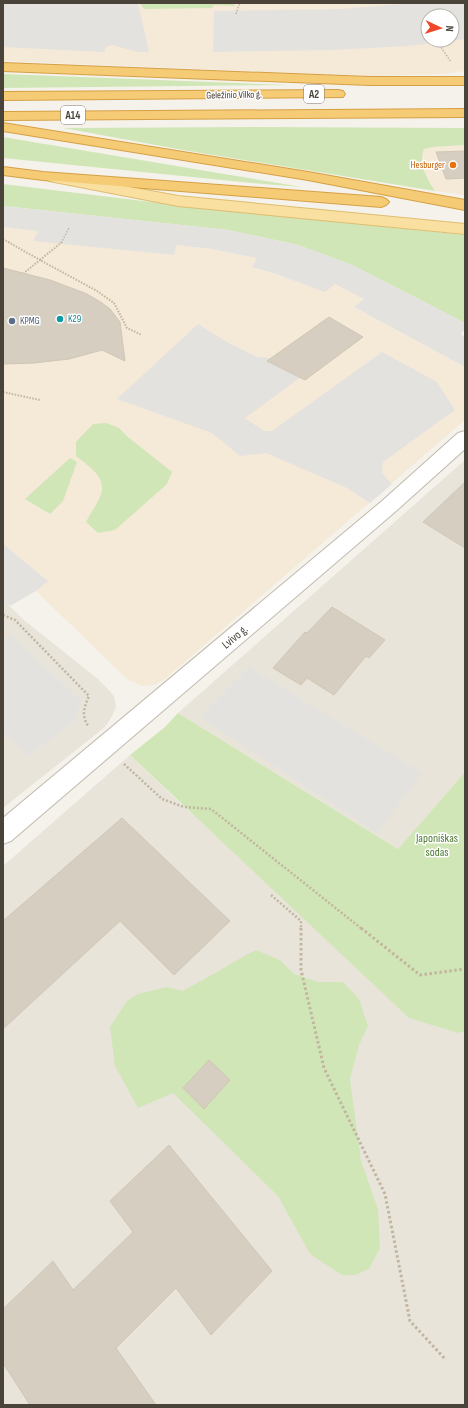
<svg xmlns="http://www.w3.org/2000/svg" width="468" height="1408" font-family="'Sofia Sans Condensed',sans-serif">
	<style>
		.residential { fill: #e8e4da }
		.commercial { fill: #f5e9d8; fill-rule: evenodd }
		.green { fill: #d1e6b7 }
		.parking { fill: #e4e2df; fill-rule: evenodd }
		.building { fill: #d6cec1; stroke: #d0c6b5 }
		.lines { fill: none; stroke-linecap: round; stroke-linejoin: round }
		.street-casing { stroke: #c0baae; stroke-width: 2 }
		.primary-casing { stroke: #debd70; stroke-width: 2 }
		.highway-casing { stroke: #d5a045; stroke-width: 2 }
		.path-far3 { stroke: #c1b5a0; stroke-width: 1.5; stroke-dasharray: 1.5 1.5; stroke-linecap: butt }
		.path-far2 { stroke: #c1b5a0; stroke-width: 2; stroke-dasharray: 1.5 1.5; stroke-linecap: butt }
		.path-far1 { stroke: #c1b5a0; stroke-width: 2.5; stroke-dasharray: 2 2; stroke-linecap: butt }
		.path { stroke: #c1b5a0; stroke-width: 3; stroke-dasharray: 2.5 2.5; stroke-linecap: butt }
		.street { fill: #fff; fill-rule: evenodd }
		.primary { fill: #f9e0a0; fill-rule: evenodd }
		.highway { fill: #f6cb75; fill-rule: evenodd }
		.food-dot { fill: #e8710a; stroke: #fff; stroke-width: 1.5 }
		.culture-dot { fill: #0f9aa8; stroke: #fff; stroke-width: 1.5 }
		.service-dot { fill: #5c6f8a; stroke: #fff; stroke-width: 1.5 }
		.labels { text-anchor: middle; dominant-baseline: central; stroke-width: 3; stroke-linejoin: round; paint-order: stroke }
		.far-street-label { font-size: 10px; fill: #494339; stroke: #fff }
		.far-food-label { font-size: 10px; fill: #c56008; stroke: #fff; text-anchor: end }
		.far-culture-label { font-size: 10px; fill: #0d838f; stroke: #fff; text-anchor: start }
		.far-service-label { font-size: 10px; fill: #4e5e75; stroke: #fff; text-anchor: start }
		.shield { fill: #fff; stroke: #807b74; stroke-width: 1 }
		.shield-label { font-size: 11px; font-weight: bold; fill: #494339 }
		.street-label { font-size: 12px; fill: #494339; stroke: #fff }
		.park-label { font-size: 12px; fill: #4a782f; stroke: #fff }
	</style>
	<rect width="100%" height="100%" fill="#f5f2eb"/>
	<!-- residential -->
	<g class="residential">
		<path d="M 465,460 L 465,772 L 398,849 L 178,713 Z"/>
		<path d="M 3,600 L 25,621 L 98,679 L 114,696 L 116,707 L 112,716 L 105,727 L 3,808 Z"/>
		<path d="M 130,755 L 184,807 L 458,1033 L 465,1032 L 465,1405 L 3,1405 L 3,866 Z"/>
	</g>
	<!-- commercial -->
	<g class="commercial">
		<path d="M 3,3 L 465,3 L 465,71 L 442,74 L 373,76 L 3,61 ZM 428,16 L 452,16 L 452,40 L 428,40 Z"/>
		<path d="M 465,145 L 465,195 L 435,191 L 425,174 L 421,157 L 424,149 L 433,147 Z"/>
		<path d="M 3,227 L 38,231 L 34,240 L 174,255 L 176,245 L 212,249 L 258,258 L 252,267 L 300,282 L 335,284 L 364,299 L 354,307 L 465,367 L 465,420 L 165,679 L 154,685 L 142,686 L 128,680 L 36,591 L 48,581 L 3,544 Z"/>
	</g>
	<!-- green -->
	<g class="green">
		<path d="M 140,3 L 233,3 L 235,6 L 214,5 L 212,8 L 144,9 Z"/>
		<path d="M 3,74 L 289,85 L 3,88 Z"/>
		<path d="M 256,127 L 465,128 L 465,145 L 433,147 L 424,149 C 418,165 427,178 435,191 L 183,150 L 63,128 Z"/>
		<path d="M 3,137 L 302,187 L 252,183 L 3,158 Z"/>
		<path d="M 3,184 L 209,209 L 465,235 L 465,323 L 352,265 L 298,245 L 228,230 L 3,206 Z"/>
		<path d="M 106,423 L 119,428 L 129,438 L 172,472 L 167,484 L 115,530 L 98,533 L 86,522 C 90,514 101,499 102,490 C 104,475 86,464 76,456 L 76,442 L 93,424 Z"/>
		<path d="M 70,458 L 77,462 L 63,501 L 50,514 L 25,499 Z"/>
		<path d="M 178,713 L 398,849 L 465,772 L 465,1032 L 458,1033 L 409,1018 L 130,755 L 165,727 Z"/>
		<path d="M 256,950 L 280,960 L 294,974 L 318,982 L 343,982 L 359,999 L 368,1026 L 359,1045 L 350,1079 L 361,1161 L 378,1209 L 380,1248 L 369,1269 L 355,1275 L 342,1275 L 310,1254 L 278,1196 L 173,1093 L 138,1108 L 115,1066 L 110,1027 L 127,1001 L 138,994 L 167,987 L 182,991 C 207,979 230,963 256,950 Z"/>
	</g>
	<!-- parking -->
	<g class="parking">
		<path d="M 3,3 L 137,3 L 139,7 L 149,52 L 138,52 L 112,45 L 106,47 L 104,52 L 3,47 Z"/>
		<path d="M 414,3 L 465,3 L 465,39 L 408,46 L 332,50 L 213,52 L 214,11 L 341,9 ZM 428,16 L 452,16 L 452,40 L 428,40 Z"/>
		<path d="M 3,206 L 228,230 L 298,245 L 323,254 L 352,265 L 465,323 L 465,329 L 461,334 L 465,337 L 465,367 L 354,307 L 364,299 L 335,284 L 325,292 L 279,275 L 252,267 L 257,258 L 212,249 L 176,245 L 174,255 L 33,241 L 38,231 L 3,227 Z"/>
		<path d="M 198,324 L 227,342 L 257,357 L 272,358 L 301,377 L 245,418 L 264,431 L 272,431 L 382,352 L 437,382 L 455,410 L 383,462 L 382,473 L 392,484 L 370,503 L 347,488 L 266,453 L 240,456 L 212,433 L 117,399 Z"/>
		<path d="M 3,544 L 48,581 L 36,591 L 10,606 L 3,600 Z"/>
		<path d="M 10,635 L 81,701 L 74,721 L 28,756 L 3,731 L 3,640 Z"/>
		<path d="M 249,667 L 422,773 L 377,833 L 200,717 Z"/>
	</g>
	<!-- building -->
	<g class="building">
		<path d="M 465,151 L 465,178 L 446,179 L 436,152 Z"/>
		<path d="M 3,268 L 50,280 L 87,294 L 102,303 L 110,309 L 120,322 L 125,361 L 102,350 L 69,359 L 34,363 L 3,364 Z"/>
		<path d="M 329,317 L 363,337 L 305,380 L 267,361 Z"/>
		<path d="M 465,482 L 465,548 L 423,522 Z"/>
		<path d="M 332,607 L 385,640 L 369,658 L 366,656 L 334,695 L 307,678 L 301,685 L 273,668 L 305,632 L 307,633 Z"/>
		<path d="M 122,818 L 230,921 L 174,975 L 120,921 L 3,1029 L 3,921 Z"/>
		<path d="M 209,1060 L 230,1080 L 204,1109 L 183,1088 Z"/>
		<path d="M 169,1145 L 272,1271 L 211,1335 L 176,1288 L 116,1348 L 156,1405 L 30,1405 L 3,1363 L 3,1309 L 53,1261 L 73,1290 L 133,1232 L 110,1201 Z"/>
	</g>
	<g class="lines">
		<!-- street casing -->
		<g class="street-casing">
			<path id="street" d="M 465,431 L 465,449 L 396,511 L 11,841 L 3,844 L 3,818 L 382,501 L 458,433 Z"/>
		</g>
		<!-- primary casing -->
		<g class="primary-casing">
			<path id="primary" d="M 54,173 L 178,196 L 465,224 L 465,234 L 178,206 L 49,181 L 46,178 L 49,175 Z"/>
		</g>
		<!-- highway casing -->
		<g class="highway-casing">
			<g id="highway">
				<path d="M 3,63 L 370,77 L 465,77 L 465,85 L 370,85 L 3,71 Z"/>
				<path d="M 338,90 L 343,91 L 345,94 L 343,97 L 3,100 L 3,92 Z"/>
				<path d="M 465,109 L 465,117 L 3,120 L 3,112 L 6,112 Z"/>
				<path d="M 3,123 L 308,172 L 465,200 L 465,210 L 308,180 L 3,131 Z"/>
				<path d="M 3,167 L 43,172 L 381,197 L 386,199 L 389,202 L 386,205 L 381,207 L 43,180 L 3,175 Z"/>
			</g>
		</g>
		<!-- path-far3 -->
		<g class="path-far3">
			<path d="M 236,14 L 239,5 L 242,3"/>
			<path d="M 436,40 L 451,62"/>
			<path d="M 3,239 L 10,243"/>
			<path d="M 61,243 L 69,228"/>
		</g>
		<!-- path-far2 -->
		<g class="path-far2">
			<path d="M 8,242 L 40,260 L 24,273"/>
			<path d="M 62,242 L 40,260 L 97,291 L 114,303 L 127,328 L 142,335"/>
			<path d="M 3,392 L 40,400"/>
		</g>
		<!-- path-far1 -->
		<g class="path-far1">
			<path d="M 3,615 L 15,620 L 89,696 C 84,707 81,717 89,727"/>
			<path d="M 124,764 L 162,799 L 184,807 L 211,809 L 362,929"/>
			<path d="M 271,895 L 301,921 L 301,929"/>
		</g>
		<!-- path -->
		<g class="path">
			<path d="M 301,928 L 301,970 L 324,1068 L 385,1194 L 410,1321 L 446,1360"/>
			<path d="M 361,928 L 420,975 L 465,969"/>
		</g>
		<!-- street -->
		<use href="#street" class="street"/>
		<!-- primary -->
		<use href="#primary" class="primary"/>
		<!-- highway -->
		<use href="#highway" class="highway"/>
	</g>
	<!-- markers -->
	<circle class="food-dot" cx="453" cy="165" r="4"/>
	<circle class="culture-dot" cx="60" cy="319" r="4"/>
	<circle class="service-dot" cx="12" cy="321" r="4"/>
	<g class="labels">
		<!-- far-street labels -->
		<g class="far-street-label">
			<text transform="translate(234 95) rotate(-1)">Geležinio Vilko g.</text>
		</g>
		<!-- far-food labels -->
		<g class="far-food-label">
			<text x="445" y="165">Hesburger</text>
		</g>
		<!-- far-culture labels -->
		<g class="far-culture-label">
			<text x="68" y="319">K29</text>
		</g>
		<!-- far-service labels -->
		<g class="far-service-label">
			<text x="20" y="321">KPMG</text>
		</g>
		<!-- shield labels -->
		<g class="shield">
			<rect x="304" y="85" width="20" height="18" rx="3"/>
			<rect x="61" y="106" width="24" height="18" rx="3"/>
		</g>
		<g class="shield-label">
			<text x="314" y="94">A2</text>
			<text x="73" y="115">A14</text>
		</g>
		<!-- street labels -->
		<g class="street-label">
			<text transform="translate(235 637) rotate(-40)">Lvivo g.</text>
		</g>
		<!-- park labels -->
		<g class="park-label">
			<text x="437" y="838">Japoniškas<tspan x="437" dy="14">sodas</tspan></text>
		</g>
	</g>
	<!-- border -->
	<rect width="468" height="1408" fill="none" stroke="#494339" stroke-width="8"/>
	<!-- north arrow -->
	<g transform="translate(440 28) rotate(94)"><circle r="19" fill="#ffffff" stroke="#b6b4b0"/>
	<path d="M0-3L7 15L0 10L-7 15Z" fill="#ee4729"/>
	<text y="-6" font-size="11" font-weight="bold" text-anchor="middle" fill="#494339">N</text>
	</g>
</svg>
